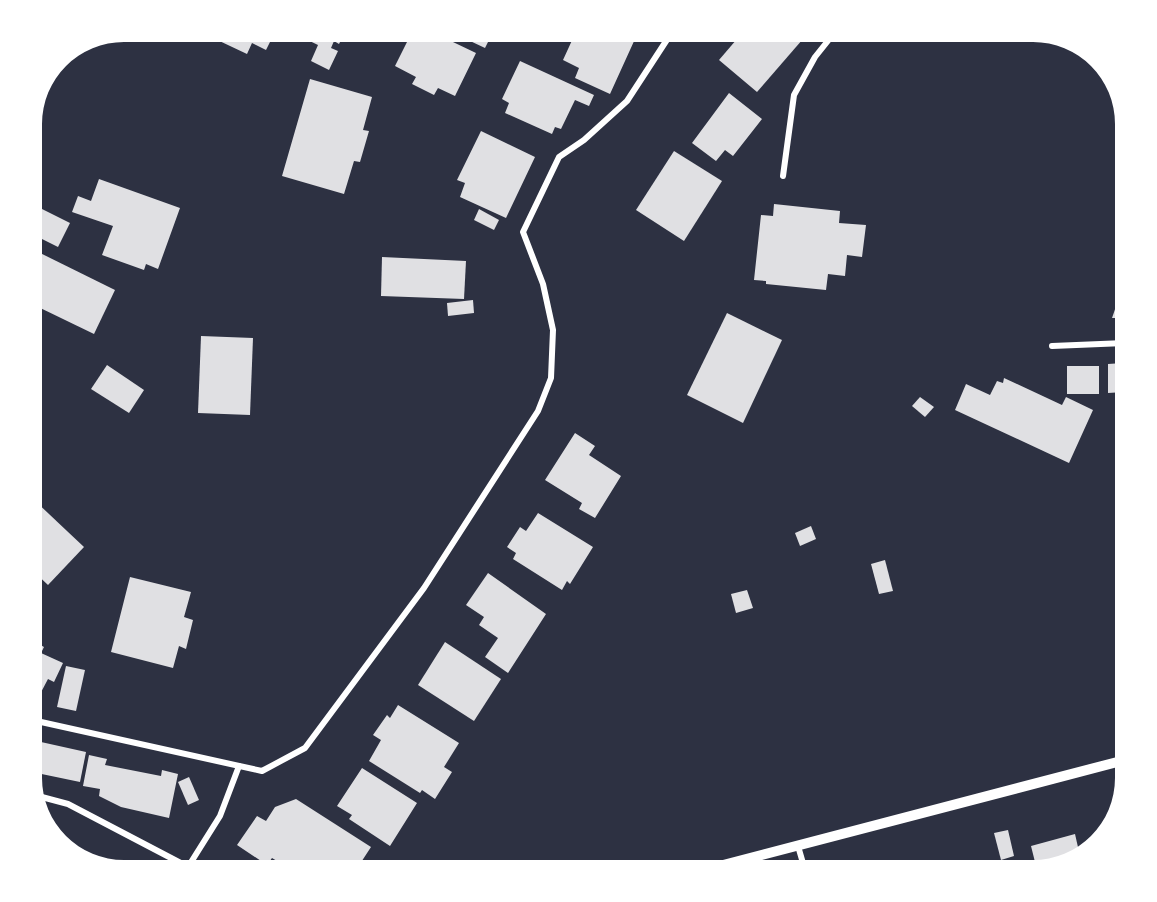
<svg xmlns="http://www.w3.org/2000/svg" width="1157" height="902" font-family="Ubuntu,sans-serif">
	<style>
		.building { fill: #e0e0e3 }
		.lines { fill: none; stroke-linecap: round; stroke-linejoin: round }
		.minor { stroke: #fff; stroke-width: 6 }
		.tertiary { stroke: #fff; stroke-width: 10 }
	</style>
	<rect width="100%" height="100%" fill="#2d3142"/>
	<!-- building -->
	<g class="building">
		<path d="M 213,32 L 275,32 L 266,50 L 252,43 L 247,54 L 211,37 Z"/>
		<path d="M 291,32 L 345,32 L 339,44 L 334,41 L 331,48 L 338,51 L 329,70 L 311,61 L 318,45 Z"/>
		<path d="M 412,32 L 432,32 L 476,53 L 455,96 L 438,88 L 434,95 L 412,84 L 416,77 L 395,66 Z"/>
		<path d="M 451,32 L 477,32 L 490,38 L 485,48 Z"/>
		<path d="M 563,32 L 633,32 L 630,37 L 635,39 L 610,94 L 575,78 L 579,68 L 563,60 L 574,36 Z"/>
		<path d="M 743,32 L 809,32 L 757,92 L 719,60 Z"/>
		<path d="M 520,61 L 594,95 L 589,106 L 575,100 L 561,129 L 555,127 L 552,134 L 505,113 L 509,103 L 502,99 Z"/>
		<path d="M 310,79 L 372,97 L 363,130 L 369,131 L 360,162 L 354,161 L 344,194 L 282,176 Z"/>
		<path d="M 729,93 L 762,119 L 733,156 L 725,150 L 716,161 L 692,143 Z"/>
		<path d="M 481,131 L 535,157 L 506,218 L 460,197 L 465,183 L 457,180 Z"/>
		<path d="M 674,151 L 722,181 L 684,241 L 636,210 Z"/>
		<path d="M 99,179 L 180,208 L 158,269 L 146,264 L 144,270 L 102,255 L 113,226 L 72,212 L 78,196 L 91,201 Z"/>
		<path d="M 774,204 L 840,211 L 839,223 L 866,225 L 862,257 L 847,255 L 845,276 L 828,274 L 826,290 L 766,284 L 766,281 L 754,280 L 761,215 L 773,216 Z"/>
		<path d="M 36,206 L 70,223 L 58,247 L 32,234 L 32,216 Z"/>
		<path d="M 479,209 L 499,220 L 494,230 L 474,220 Z"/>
		<path d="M 32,249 L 115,290 L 94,334 L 32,304 Z"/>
		<path d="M 382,257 L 466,261 L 464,299 L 381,296 Z"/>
		<path d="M 1122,289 L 1125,289 L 1125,318 L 1112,318 Z"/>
		<path d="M 473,300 L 474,313 L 448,316 L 447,303 Z"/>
		<path d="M 727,313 L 782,340 L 743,423 L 687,395 Z"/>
		<path d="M 201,336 L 253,338 L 250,415 L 198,413 Z"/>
		<path d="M 1123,363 L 1124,392 L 1108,393 L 1108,364 Z"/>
		<path d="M 107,365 L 144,390 L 129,413 L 91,389 Z"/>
		<rect x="1067" y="366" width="32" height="28"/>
		<path d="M 1004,378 L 1062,405 L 1066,397 L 1093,410 L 1069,463 L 955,410 L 966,384 L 990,395 L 997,381 L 1003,383 Z"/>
		<path d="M 920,397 L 934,407 L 925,417 L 912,406 Z"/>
		<path d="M 575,433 L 595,446 L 589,455 L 621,476 L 595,518 L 579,509 L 582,503 L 545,480 Z"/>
		<path d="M 32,498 L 84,547 L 48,585 L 32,570 Z"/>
		<path d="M 538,513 L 593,547 L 570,584 L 567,581 L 562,590 L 513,559 L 516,553 L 507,547 L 520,527 L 526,531 Z"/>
		<path d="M 811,526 L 816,539 L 800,546 L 795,533 Z"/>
		<path d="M 885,560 L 893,591 L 879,594 L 871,564 Z"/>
		<path d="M 488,573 L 546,614 L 508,673 L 485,657 L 498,638 L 479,625 L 484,617 L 466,605 Z"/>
		<path d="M 130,577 L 191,592 L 184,617 L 193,620 L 186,649 L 179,646 L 173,668 L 111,652 Z"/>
		<path d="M 747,590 L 753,608 L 736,613 L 731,594 Z"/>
		<path d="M 32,640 L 44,647 L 41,653 L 63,663 L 54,682 L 48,679 L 38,698 L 32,695 Z"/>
		<path d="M 445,642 L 501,679 L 474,721 L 418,685 Z"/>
		<path d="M 66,666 L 85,670 L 76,711 L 57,707 Z"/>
		<path d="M 398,705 L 459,743 L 444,767 L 452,772 L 435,799 L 422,790 L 420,793 L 369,761 L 381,740 L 373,735 L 387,715 L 390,718 Z"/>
		<path d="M 32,740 L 86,752 L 80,782 L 32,772 Z"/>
		<path d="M 89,755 L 107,759 L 105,765 L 161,776 L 162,770 L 178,774 L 169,818 L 121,807 L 99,796 L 100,789 L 83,786 Z"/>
		<path d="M 362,768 L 417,803 L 390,846 L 349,819 L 352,815 L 337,806 Z"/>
		<path d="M 189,777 L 199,800 L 188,805 L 178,782 Z"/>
		<path d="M 296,799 L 371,847 L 356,870 L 292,870 L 272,858 L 267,865 L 237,845 L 257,816 L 266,821 L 275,807 Z"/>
		<path d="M 1008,830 L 1014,856 L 1001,860 L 994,833 Z"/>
		<path d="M 1075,834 L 1080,856 L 1074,861 L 1037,870 L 1031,846 Z"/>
		<path d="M 62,845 L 80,849 L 79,854 L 63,848 Z"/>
		<path d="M 366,861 L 380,870 L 360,870 Z"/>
	</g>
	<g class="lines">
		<!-- minor -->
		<g class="minor">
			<path d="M 783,176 L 794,95 L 815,57 L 835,32"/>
			<path d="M 1052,346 L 1125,343"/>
			<path d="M 32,720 L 262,771 L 305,748 L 424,588 L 538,411 L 551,378 L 553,330 L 543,284 L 523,232 L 559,157 L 584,140 L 627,101 L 672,32"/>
			<path d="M 38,796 L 68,804 L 194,870"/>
			<path d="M 798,846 L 805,870"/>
			<path d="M 188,867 L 220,816 L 239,766"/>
		</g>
		<!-- tertiary -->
		<path class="tertiary" d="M 704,870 L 1125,760"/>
	</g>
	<!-- crop -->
	<path d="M0 0H1157V902H0ZM124 42H1033A82 82 0 0 1 1115 124V778A82 82 0 0 1 1033 860H124A82 82 0 0 1 42 778V124A82 82 0 0 1 124 42Z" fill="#fff" fill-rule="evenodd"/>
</svg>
